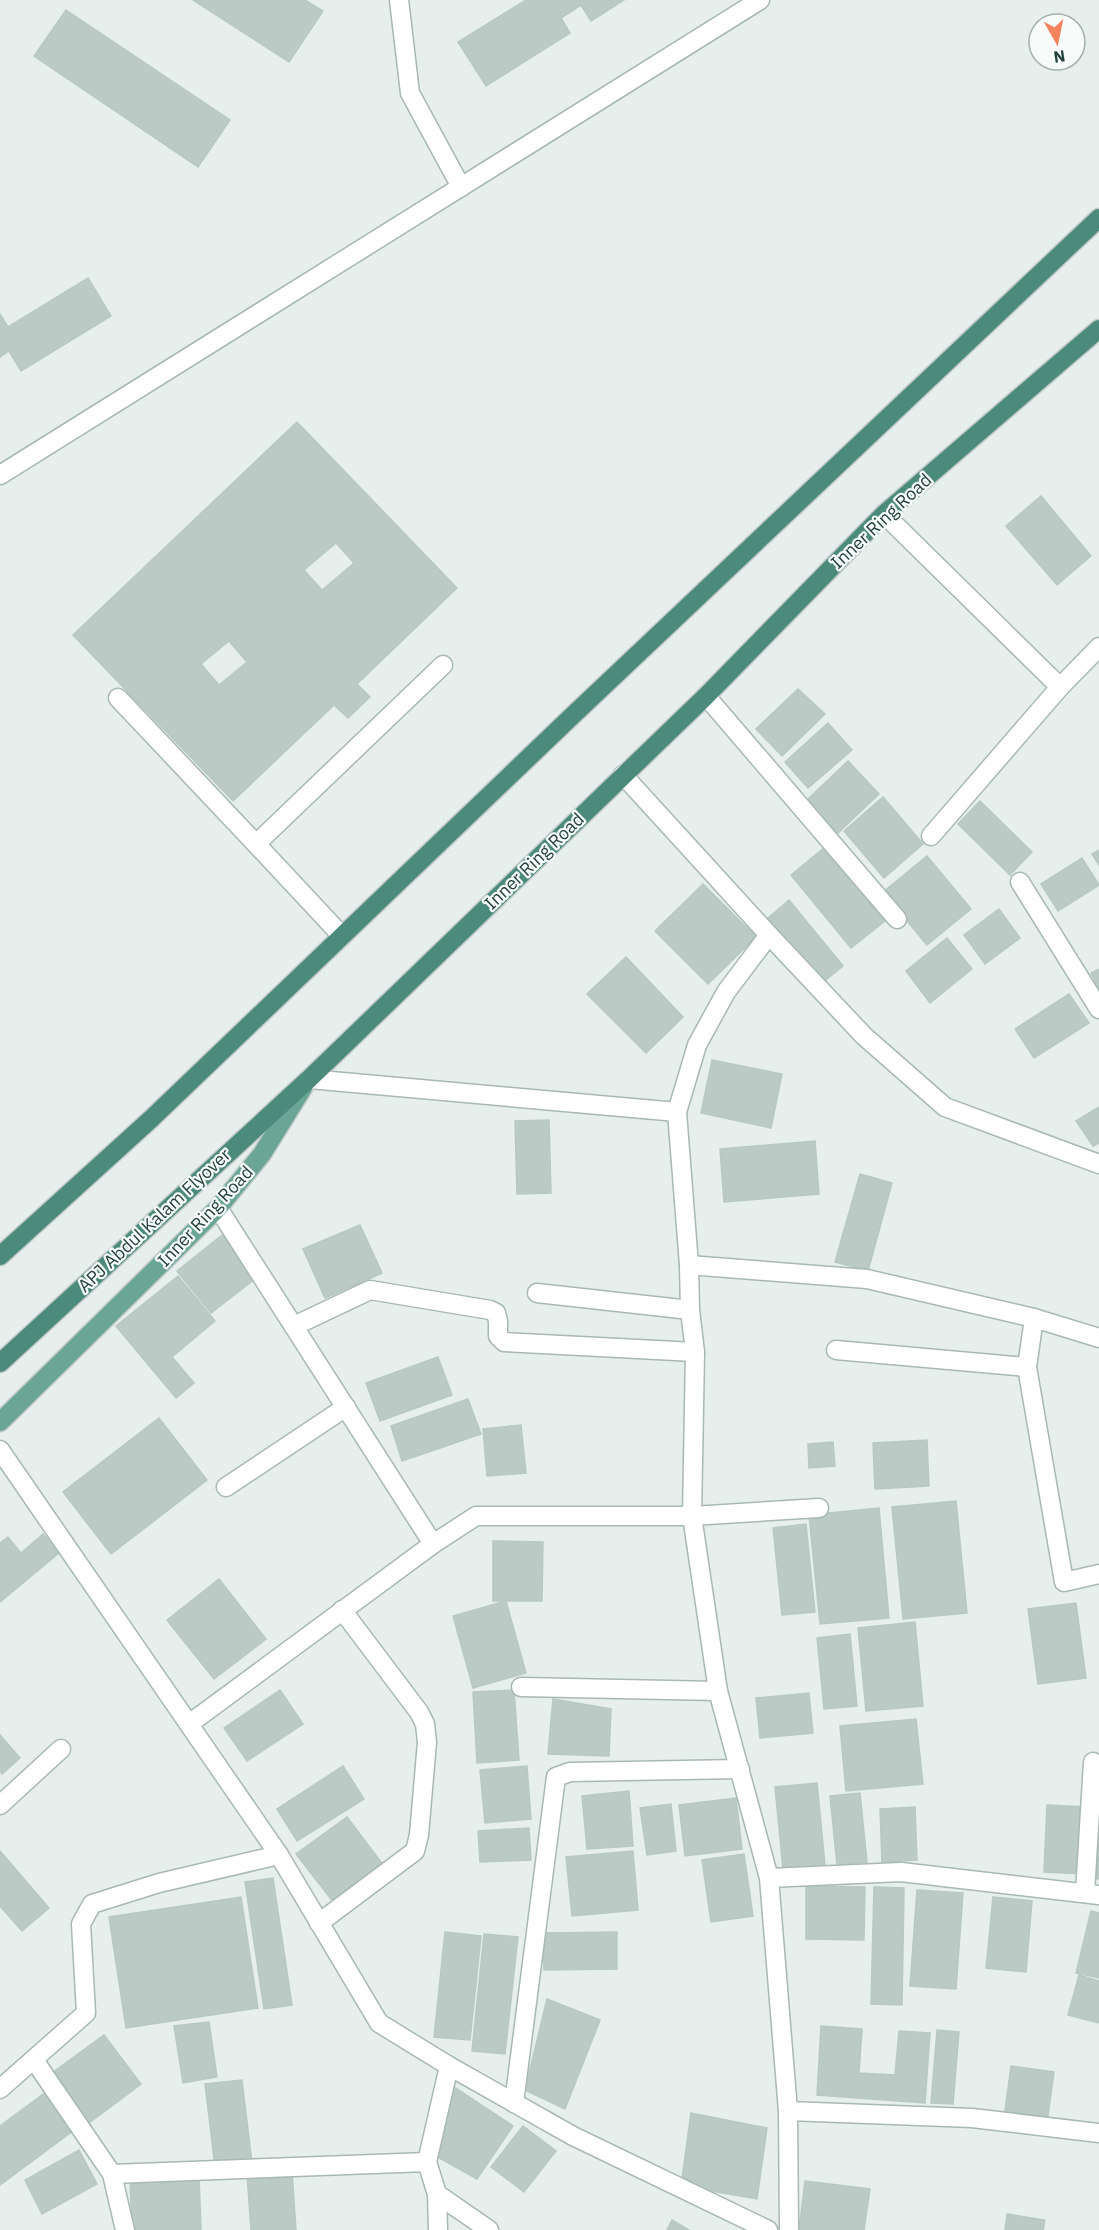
<svg xmlns="http://www.w3.org/2000/svg" width="1099" height="2230" font-family="'IBM Plex Sans',sans-serif">
	<style>
		.building { fill: #bbcac4; stroke: #b8c9c2; stroke-width: 1.5; fill-rule: evenodd }
		.lines { fill: none; stroke-linecap: round; stroke-linejoin: round }
		.service-casing { stroke: #a8b8b2; stroke-width: 21 }
		.minor-casing { stroke: #a8b8b2; stroke-width: 21 }
		.primary-casing { stroke: #c2cac8; stroke-width: 21 }
		.trunk-casing { stroke: #c2cac8; stroke-width: 21 }
		.service { stroke: #fff; stroke-width: 18 }
		.minor { stroke: #fff; stroke-width: 18 }
		.primary { stroke: #6aa596; stroke-width: 18 }
		.trunk { stroke: #4c8a7c; stroke-width: 18 }
		.labels { text-anchor: middle; dominant-baseline: central; stroke-width: 4.5; stroke-linejoin: round; paint-order: stroke }
		.street-label { font-size: 18px; fill: #24423a; stroke: #f7fbf9 }
	</style>
	<rect width="100%" height="100%" fill="#e6efeb"/>
	<!-- building -->
	<g class="building">
		<path d="M 193,0 L 305,0 L 323,11 L 289,62 Z"/>
		<path d="M 526,0 L 624,0 L 591,21 L 581,5 L 561,18 L 570,33 L 486,86 L 458,42 Z"/>
		<path d="M 66,10 L 230,120 L 198,167 L 34,56 Z"/>
		<path d="M 88,278 L 111,316 L 21,371 L 9,351 L 0,357 L 0,314 L 8,327 Z"/>
		<path d="M 297,422 L 457,588 L 357,684 L 370,697 L 348,718 L 334,705 L 233,801 L 73,635 ZM 336,543 L 354,563 L 322,590 L 304,570 ZM 229,641 L 247,662 L 219,685 L 201,664 Z"/>
		<path d="M 1041,496 L 1091,556 L 1057,585 L 1006,526 Z"/>
		<path d="M 798,689 L 825,714 L 782,756 L 756,729 Z"/>
		<path d="M 828,723 L 852,750 L 808,788 L 785,762 Z"/>
		<path d="M 848,761 L 879,794 L 837,834 L 806,801 Z"/>
		<path d="M 883,797 L 923,844 L 884,878 L 844,831 Z"/>
		<path d="M 980,801 L 1032,852 L 1010,875 L 958,824 Z"/>
		<path d="M 825,847 L 885,921 L 851,948 L 791,875 Z"/>
		<path d="M 1099,850 L 1099,865 L 1092,854 Z"/>
		<path d="M 927,856 L 971,909 L 927,945 L 883,892 Z"/>
		<path d="M 1082,858 L 1099,885 L 1058,911 L 1041,884 Z"/>
		<path d="M 703,884 L 756,937 L 708,984 L 655,931 Z"/>
		<path d="M 789,900 L 843,966 L 822,983 L 768,918 Z"/>
		<path d="M 999,909 L 1020,938 L 985,964 L 964,935 Z"/>
		<path d="M 947,938 L 972,969 L 930,1003 L 906,971 Z"/>
		<path d="M 626,957 L 683,1017 L 646,1053 L 587,994 Z"/>
		<path d="M 1099,969 L 1099,989 L 1091,973 Z"/>
		<path d="M 1069,994 L 1089,1023 L 1034,1058 L 1015,1029 Z"/>
		<path d="M 712,1060 L 782,1074 L 771,1128 L 701,1113 Z"/>
		<path d="M 1099,1107 L 1099,1143 L 1093,1146 L 1076,1121 Z"/>
		<path d="M 549,1120 L 551,1193 L 517,1194 L 515,1121 Z"/>
		<path d="M 815,1141 L 819,1194 L 724,1202 L 720,1149 Z"/>
		<path d="M 860,1174 L 892,1183 L 868,1271 L 835,1262 Z"/>
		<path d="M 360,1225 L 382,1273 L 325,1298 L 303,1249 Z"/>
		<path d="M 222,1235 L 256,1278 L 211,1313 L 177,1271 Z"/>
		<path d="M 178,1276 L 215,1321 L 172,1357 L 194,1383 L 176,1398 L 116,1326 Z"/>
		<path d="M 438,1357 L 452,1395 L 380,1421 L 366,1383 Z"/>
		<path d="M 468,1399 L 481,1434 L 402,1461 L 391,1426 Z"/>
		<path d="M 159,1418 L 207,1480 L 111,1554 L 63,1492 Z"/>
		<path d="M 521,1425 L 526,1473 L 487,1476 L 483,1429 Z"/>
		<path d="M 927,1440 L 929,1486 L 875,1489 L 873,1443 Z"/>
		<path d="M 833,1442 L 835,1466 L 809,1468 L 808,1444 Z"/>
		<path d="M 956,1501 L 967,1613 L 903,1619 L 892,1507 Z"/>
		<path d="M 879,1508 L 889,1618 L 820,1624 L 809,1515 Z"/>
		<path d="M 806,1524 L 815,1612 L 782,1615 L 773,1528 Z"/>
		<path d="M 43,1534 L 59,1553 L 0,1602 L 0,1543 L 8,1537 L 21,1553 Z"/>
		<path d="M 493,1541 L 543,1542 L 542,1601 L 493,1601 Z"/>
		<path d="M 219,1579 L 266,1639 L 214,1679 L 167,1620 Z"/>
		<path d="M 506,1601 L 526,1673 L 473,1688 L 453,1616 Z"/>
		<path d="M 1076,1603 L 1086,1678 L 1038,1684 L 1028,1609 Z"/>
		<path d="M 915,1622 L 923,1706 L 866,1711 L 858,1628 Z"/>
		<path d="M 850,1634 L 857,1706 L 824,1709 L 817,1638 Z"/>
		<path d="M 280,1690 L 303,1724 L 247,1761 L 224,1728 Z"/>
		<path d="M 514,1690 L 519,1760 L 477,1763 L 473,1692 Z"/>
		<path d="M 809,1693 L 813,1733 L 760,1738 L 756,1698 Z"/>
		<path d="M 553,1699 L 611,1709 L 609,1756 L 548,1754 Z"/>
		<path d="M 916,1719 L 923,1784 L 846,1791 L 840,1726 Z"/>
		<path d="M 0,1735 L 20,1758 L 2,1774 L 0,1771 Z"/>
		<path d="M 343,1766 L 364,1799 L 297,1841 L 277,1809 Z"/>
		<path d="M 527,1766 L 531,1819 L 485,1823 L 480,1770 Z"/>
		<path d="M 817,1783 L 825,1865 L 783,1869 L 775,1787 Z"/>
		<path d="M 629,1791 L 633,1846 L 587,1849 L 582,1796 Z"/>
		<path d="M 860,1793 L 867,1862 L 837,1865 L 830,1796 Z"/>
		<path d="M 736,1798 L 742,1849 L 685,1856 L 679,1805 Z"/>
		<path d="M 671,1804 L 676,1851 L 647,1855 L 640,1808 Z"/>
		<path d="M 1047,1805 L 1086,1807 L 1083,1874 L 1044,1872 Z"/>
		<path d="M 915,1807 L 917,1860 L 882,1862 L 880,1809 Z"/>
		<path d="M 1095,1812 L 1099,1812 L 1099,1879 L 1089,1878 Z"/>
		<path d="M 347,1817 L 384,1866 L 334,1903 L 296,1854 Z"/>
		<path d="M 529,1828 L 531,1860 L 480,1862 L 478,1831 Z"/>
		<path d="M 0,1851 L 49,1908 L 22,1931 L 0,1906 Z"/>
		<path d="M 633,1851 L 638,1910 L 572,1916 L 566,1857 Z"/>
		<path d="M 744,1854 L 753,1916 L 711,1922 L 702,1860 Z"/>
		<path d="M 273,1878 L 292,2005 L 264,2009 L 245,1882 Z"/>
		<path d="M 806,1886 L 865,1887 L 864,1940 L 806,1939 Z"/>
		<path d="M 874,1887 L 904,1888 L 902,2005 L 871,2004 Z"/>
		<path d="M 917,1890 L 963,1893 L 956,1989 L 910,1986 Z"/>
		<path d="M 241,1897 L 258,2008 L 126,2028 L 109,1917 Z"/>
		<path d="M 993,1897 L 1032,1901 L 1026,1972 L 986,1968 Z"/>
		<path d="M 1091,1911 L 1099,1913 L 1099,1978 L 1076,1973 Z"/>
		<path d="M 445,1932 L 481,1936 L 470,2040 L 434,2037 Z"/>
		<path d="M 617,1932 L 617,1969 L 544,1970 L 543,1933 Z"/>
		<path d="M 484,1934 L 518,1937 L 505,2054 L 472,2051 Z"/>
		<path d="M 1079,1975 L 1099,1981 L 1099,2023 L 1068,2015 Z"/>
		<path d="M 547,1999 L 600,2020 L 565,2109 L 525,2090 Z"/>
		<path d="M 209,2022 L 217,2077 L 183,2083 L 174,2026 Z"/>
		<path d="M 821,2026 L 862,2029 L 859,2073 L 895,2075 L 899,2031 L 930,2033 L 925,2103 L 817,2095 Z"/>
		<path d="M 937,2030 L 959,2032 L 953,2104 L 931,2103 Z"/>
		<path d="M 104,2035 L 141,2084 L 89,2123 L 52,2073 Z"/>
		<path d="M 1011,2066 L 1054,2072 L 1047,2123 L 1004,2118 Z"/>
		<path d="M 242,2080 L 252,2163 L 215,2167 L 205,2084 Z"/>
		<path d="M 448,2083 L 513,2126 L 477,2179 L 436,2156 Z"/>
		<path d="M 46,2092 L 74,2130 L 0,2185 L 0,2126 Z"/>
		<path d="M 691,2113 L 767,2128 L 757,2199 L 681,2186 Z"/>
		<path d="M 523,2126 L 556,2151 L 524,2192 L 491,2167 Z"/>
		<path d="M 79,2150 L 97,2184 L 42,2214 L 25,2180 Z"/>
		<path d="M 292,2171 L 296,2230 L 251,2230 L 247,2174 Z"/>
		<path d="M 199,2176 L 201,2230 L 132,2230 L 130,2178 Z"/>
		<path d="M 805,2181 L 870,2189 L 864,2230 L 799,2230 Z"/>
		<path d="M 1007,2214 L 1045,2220 L 1043,2230 L 1005,2230 Z"/>
		<path d="M 672,2220 L 689,2230 L 667,2230 Z"/>
	</g>
	<g class="lines">
		<!-- service casing -->
		<g class="service-casing">
			<g id="service">
				<path d="M 399,0 L 410,93 L 461,187"/>
				<path d="M 0,475 L 760,0"/>
				<path d="M 118,698 L 256,844 L 443,665"/>
				<path d="M 256,844 L 342,936"/>
			</g>
		</g>
		<!-- minor casing -->
		<g class="minor-casing">
			<g id="minor">
				<path d="M 884,514 L 1060,687"/>
				<path d="M 706,696 L 897,919"/>
				<path d="M 623,775 L 769,935 L 864,1036 L 945,1107 L 1099,1164"/>
				<path d="M 931,836 L 1060,687 L 1099,647"/>
				<path d="M 1020,882 L 1099,1009"/>
				<path d="M 769,935 L 726,992 L 697,1045 L 677,1112 L 689,1265 L 690,1310 L 695,1352 L 692,1516 L 718,1691 L 769,1878 L 788,2111 L 789,2230"/>
				<path d="M 309,1079 L 677,1112"/>
				<path d="M 689,1265 L 867,1279 L 1034,1318 L 1099,1338"/>
				<path d="M 537,1293 L 690,1310"/>
				<path d="M 1034,1318 L 1027,1367 L 1064,1582 L 1099,1574"/>
				<path d="M 294,1326 L 370,1290 L 490,1310 L 496,1313 L 498,1321 L 498,1336 L 504,1342 L 695,1352"/>
				<path d="M 836,1350 L 1027,1367"/>
				<path d="M 0,1450 L 279,1855 L 379,2023 L 449,2066 L 573,2136 L 768,2230"/>
				<path d="M 226,1487 L 346,1407"/>
				<path d="M 433,1544 L 476,1516 L 692,1516 L 819,1508"/>
				<path d="M 521,1687 L 718,1691"/>
				<path d="M 189,1724 L 433,1544 L 218,1208"/>
				<path d="M 0,1805 L 61,1749"/>
				<path d="M 769,1878 L 901,1872 L 1099,1895"/>
				<path d="M 1085,1893 L 1093,1762"/>
				<path d="M 319,1923 L 415,1851 L 419,1835 L 427,1742 L 425,1724 L 419,1712 L 342,1610"/>
				<path d="M 34,2060 L 112,2174 L 125,2230"/>
				<path d="M 0,2089 L 86,2013 L 81,1924 L 92,1904 L 159,1883 L 279,1855"/>
				<path d="M 514,2103 L 556,1777 L 570,1772 L 740,1769"/>
				<path d="M 788,2111 L 972,2118 L 1099,2133"/>
				<path d="M 427,2162 L 449,2066"/>
				<path d="M 112,2174 L 427,2162 L 437,2194"/>
				<path d="M 438,2230 L 437,2194 L 489,2230"/>
			</g>
		</g>
		<!-- primary casing -->
		<g class="primary-casing">
			<path id="primary" d="M 0,1422 L 218,1208 L 262,1154 L 303,1088"/>
		</g>
		<!-- trunk casing -->
		<g class="trunk-casing">
			<g id="trunk">
				<path d="M 0,1256 L 151,1119 L 571,717 L 1099,218"/>
				<path d="M 0,1363 L 309,1079 L 706,696 L 884,514 L 1099,329"/>
			</g>
		</g>
		<!-- service -->
		<use href="#service" class="service"/>
		<!-- minor -->
		<use href="#minor" class="minor"/>
		<!-- primary -->
		<use href="#primary" class="primary"/>
		<!-- trunk -->
		<use href="#trunk" class="trunk"/>
	</g>
	<g class="labels">
		<!-- street labels -->
		<g class="street-label">
			<text transform="translate(881 521) rotate(-43)">Inner Ring Road</text>
			<text transform="translate(534 861) rotate(-44)">Inner Ring Road</text>
			<text transform="translate(205 1216) rotate(-47)">Inner Ring Road</text>
			<text transform="translate(154 1220) rotate(-43)">APJ Abdul Kalam Flyover</text>
		</g>
	</g>
	<!-- north arrow -->
	<g transform="translate(1057 42) rotate(171)"><circle r="28" fill="#f7fbf9" stroke="#a3b1ad" stroke-width="1.5"/>
	<path d="M0-4.5L10 22L0 15L-10 22Z" fill="#f4845f"/>
	<text y="-9" font-size="16" font-weight="bold" text-anchor="middle" fill="#24423a">N</text>
	</g>
</svg>
